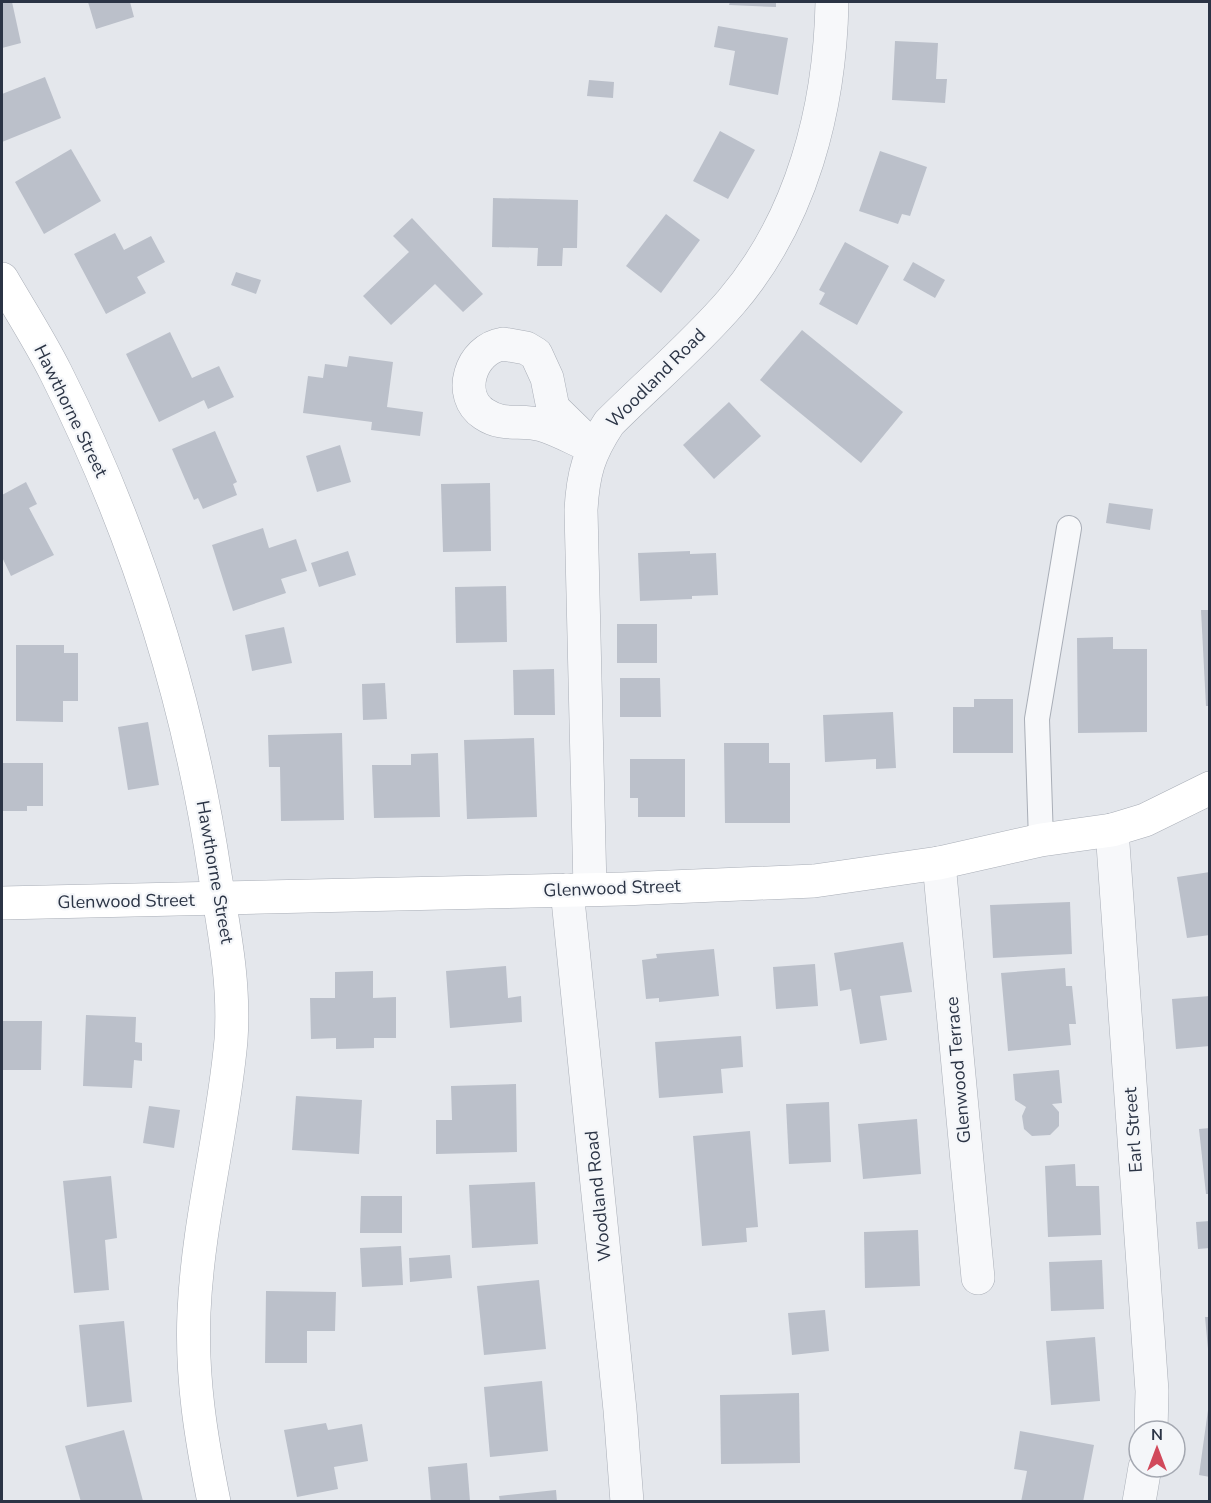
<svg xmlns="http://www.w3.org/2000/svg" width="1211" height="1503" font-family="'Nunito Sans',sans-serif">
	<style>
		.building { fill: #bbc0ca }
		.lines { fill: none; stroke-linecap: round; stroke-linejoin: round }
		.lane-casing { stroke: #a9aeb7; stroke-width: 26 }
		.street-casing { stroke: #a9aeb7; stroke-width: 34 }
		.secondary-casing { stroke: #a9aeb7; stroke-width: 34 }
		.lane { stroke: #f7f8fa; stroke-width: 24 }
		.street { stroke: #f7f8fa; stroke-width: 33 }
		.secondary { stroke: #fff; stroke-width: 33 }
		.labels { text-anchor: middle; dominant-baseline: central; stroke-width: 4.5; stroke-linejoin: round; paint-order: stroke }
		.street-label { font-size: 18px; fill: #2b3445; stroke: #f4f6f9 }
	</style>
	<rect width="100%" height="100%" fill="#e4e7ec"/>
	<!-- building -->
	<g class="building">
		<path d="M 2,2 L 12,2 L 21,43 L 2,48 Z"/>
		<path d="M 88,2 L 130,2 L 134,17 L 96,29 Z"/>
		<path d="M 730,2 L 776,2 L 776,7 L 729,5 Z"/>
		<path d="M 718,26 L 788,38 L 778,95 L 729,85 L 735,51 L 714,47 Z"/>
		<path d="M 895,41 L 938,43 L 936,79 L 947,79 L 945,103 L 892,100 Z"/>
		<path d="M 45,77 L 61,118 L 2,142 L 2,94 Z"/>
		<path d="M 589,80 L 614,82 L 613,98 L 587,96 Z"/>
		<path d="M 720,131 L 755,150 L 728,199 L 693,181 Z"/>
		<path d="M 71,149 L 101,201 L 44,234 L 15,182 Z"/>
		<path d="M 880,151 L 927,167 L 910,216 L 902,214 L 898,224 L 859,211 Z"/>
		<path d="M 493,198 L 578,200 L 577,248 L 563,248 L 562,266 L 537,266 L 538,248 L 492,247 Z"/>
		<path d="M 666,214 L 700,240 L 661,293 L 626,266 Z"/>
		<path d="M 412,218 L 483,294 L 463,312 L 435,284 L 391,325 L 363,296 L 409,252 L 393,236 Z"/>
		<path d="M 115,233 L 124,250 L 151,236 L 165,262 L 137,277 L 146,293 L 106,314 L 74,254 Z"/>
		<path d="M 845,242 L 889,266 L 857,325 L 819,304 L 825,293 L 819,290 Z"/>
		<path d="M 913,262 L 945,280 L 935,298 L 903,280 Z"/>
		<path d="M 236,272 L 261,280 L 256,294 L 231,285 Z"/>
		<path d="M 802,330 L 903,412 L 861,463 L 760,380 Z"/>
		<path d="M 170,332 L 192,378 L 219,366 L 234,397 L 208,409 L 204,400 L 159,422 L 126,354 Z"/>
		<path d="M 349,356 L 393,362 L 387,407 L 423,412 L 420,436 L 371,430 L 372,422 L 303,413 L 308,376 L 323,378 L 325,364 L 347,367 Z"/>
		<path d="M 729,402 L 761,436 L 714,479 L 683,445 Z"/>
		<path d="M 215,431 L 237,482 L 233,484 L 237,495 L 203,509 L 198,498 L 194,500 L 172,449 Z"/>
		<path d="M 340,445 L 351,482 L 317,492 L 306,456 Z"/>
		<path d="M 26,482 L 37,504 L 29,508 L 54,555 L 11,576 L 2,557 L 2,495 Z"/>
		<path d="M 490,483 L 491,551 L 443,552 L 441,484 Z"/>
		<path d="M 1109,503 L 1153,509 L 1150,530 L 1106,523 Z"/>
		<path d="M 263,528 L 269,548 L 296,539 L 307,571 L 281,579 L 286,593 L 233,611 L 212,545 Z"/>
		<path d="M 348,551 L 356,575 L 319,587 L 311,563 Z"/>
		<path d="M 690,551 L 690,554 L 716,553 L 718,595 L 692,596 L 692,599 L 640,601 L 638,553 Z"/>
		<path d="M 506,586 L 507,642 L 456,643 L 455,587 Z"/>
		<path d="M 1201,610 L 1210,610 L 1210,706 L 1206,706 Z"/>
		<rect x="617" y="624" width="40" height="39"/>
		<path d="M 284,627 L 292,663 L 252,671 L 245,635 Z"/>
		<path d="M 1113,637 L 1113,649 L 1147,649 L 1147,732 L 1078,733 L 1077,638 Z"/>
		<path d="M 16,645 L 64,645 L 64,653 L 78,653 L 78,701 L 63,701 L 63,722 L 16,721 Z"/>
		<path d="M 554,669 L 555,715 L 514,715 L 513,670 Z"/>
		<path d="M 620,678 L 660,678 L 661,717 L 620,717 Z"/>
		<path d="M 385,683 L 387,719 L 363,720 L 362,684 Z"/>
		<path d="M 974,699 L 1013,699 L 1013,753 L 953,753 L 953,707 L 974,707 Z"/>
		<path d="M 893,712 L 896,768 L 876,769 L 876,759 L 825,762 L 823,715 Z"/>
		<path d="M 148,722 L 159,785 L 128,790 L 118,727 Z"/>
		<path d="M 342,733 L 344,820 L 281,821 L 280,767 L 269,767 L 268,735 Z"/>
		<path d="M 534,738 L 537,817 L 467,819 L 464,740 Z"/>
		<path d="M 724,743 L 769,743 L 769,763 L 790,763 L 790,823 L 725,823 Z"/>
		<path d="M 438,753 L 440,817 L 374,818 L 372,765 L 411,765 L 411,754 Z"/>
		<path d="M 630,759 L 685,759 L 685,817 L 638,817 L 638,798 L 630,798 Z"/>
		<path d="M 2,763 L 43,763 L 43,806 L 27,806 L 27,811 L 2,811 Z"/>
		<path d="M 1210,872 L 1210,935 L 1187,938 L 1177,877 Z"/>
		<path d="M 1070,902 L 1072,954 L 993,958 L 990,905 Z"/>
		<path d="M 903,942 L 912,992 L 880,996 L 887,1040 L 860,1044 L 851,989 L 840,991 L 834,953 Z"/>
		<path d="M 714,949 L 719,996 L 659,1002 L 659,998 L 646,999 L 642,960 L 657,958 L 656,954 Z"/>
		<path d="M 815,964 L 818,1006 L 776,1009 L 773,967 Z"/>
		<path d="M 506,966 L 508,998 L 521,996 L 522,1022 L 450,1028 L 446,971 Z"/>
		<path d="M 1065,968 L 1066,986 L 1072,986 L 1076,1024 L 1069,1024 L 1071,1045 L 1008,1051 L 1001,973 Z"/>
		<path d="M 373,971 L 373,998 L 396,997 L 396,1038 L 374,1038 L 374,1048 L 336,1049 L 336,1038 L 311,1039 L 310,998 L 335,998 L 335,972 Z"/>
		<path d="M 1210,996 L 1210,1046 L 1176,1049 L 1172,999 Z"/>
		<path d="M 86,1015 L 136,1017 L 135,1042 L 142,1043 L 142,1061 L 134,1060 L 132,1088 L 83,1086 Z"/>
		<path d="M 2,1021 L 42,1021 L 41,1070 L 2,1070 Z"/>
		<path d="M 741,1036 L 743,1067 L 721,1069 L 723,1093 L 659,1098 L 655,1042 Z"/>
		<path d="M 1059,1070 L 1062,1103 L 1052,1104 L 1059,1112 L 1059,1126 L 1050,1135 L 1032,1136 L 1024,1129 L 1022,1116 L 1026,1107 L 1015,1100 L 1013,1074 Z"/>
		<path d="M 516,1084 L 517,1152 L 436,1154 L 436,1120 L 452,1120 L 451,1086 Z"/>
		<path d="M 296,1096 L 362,1100 L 359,1154 L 292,1150 Z"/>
		<path d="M 829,1102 L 831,1162 L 789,1164 L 786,1104 Z"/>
		<path d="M 149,1106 L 180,1110 L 174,1148 L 143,1143 Z"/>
		<path d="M 917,1119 L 921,1174 L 863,1179 L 858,1124 Z"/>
		<path d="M 1210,1128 L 1210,1194 L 1206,1194 L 1199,1129 Z"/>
		<path d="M 750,1131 L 758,1227 L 746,1228 L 747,1242 L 702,1246 L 693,1136 Z"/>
		<path d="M 1075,1164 L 1076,1186 L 1099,1186 L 1101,1235 L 1048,1237 L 1045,1166 Z"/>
		<path d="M 111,1176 L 117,1238 L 105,1240 L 109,1290 L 74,1293 L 63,1181 Z"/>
		<path d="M 535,1182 L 538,1244 L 472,1248 L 469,1185 Z"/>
		<path d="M 361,1196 L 402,1196 L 402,1233 L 360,1233 Z"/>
		<path d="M 1210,1221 L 1210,1248 L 1198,1249 L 1196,1222 Z"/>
		<path d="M 918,1230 L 920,1286 L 865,1288 L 864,1232 Z"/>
		<path d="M 401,1246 L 403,1285 L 362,1287 L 360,1248 Z"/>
		<path d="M 450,1255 L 452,1278 L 410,1282 L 409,1258 Z"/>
		<path d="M 1102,1260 L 1104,1309 L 1051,1311 L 1049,1262 Z"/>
		<path d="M 539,1280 L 546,1349 L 484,1355 L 477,1286 Z"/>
		<path d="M 266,1291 L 336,1292 L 335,1331 L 307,1331 L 307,1363 L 265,1363 Z"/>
		<path d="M 825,1310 L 829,1351 L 792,1355 L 788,1313 Z"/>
		<path d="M 1205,1317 L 1210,1317 L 1210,1349 L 1208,1349 Z"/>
		<path d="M 124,1321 L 132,1402 L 87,1407 L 79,1325 Z"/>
		<path d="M 1095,1337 L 1100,1401 L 1051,1405 L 1046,1341 Z"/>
		<path d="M 542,1381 L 548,1451 L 490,1457 L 484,1387 Z"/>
		<path d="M 799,1393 L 800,1463 L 721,1464 L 720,1395 Z"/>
		<path d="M 1208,1410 L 1210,1410 L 1210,1477 L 1199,1475 Z"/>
		<path d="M 326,1423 L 328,1430 L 362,1424 L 368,1461 L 334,1467 L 338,1489 L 297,1497 L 284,1430 Z"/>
		<path d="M 124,1430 L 143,1501 L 81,1502 L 65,1446 Z"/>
		<path d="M 1020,1431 L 1094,1445 L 1083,1502 L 1021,1502 L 1027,1471 L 1014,1469 Z"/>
		<path d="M 467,1463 L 470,1501 L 431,1502 L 428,1467 Z"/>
		<path d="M 556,1490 L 557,1502 L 500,1502 L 499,1496 Z"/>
	</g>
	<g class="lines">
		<!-- lane casing -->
		<g class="lane-casing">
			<path id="lane" d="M 1041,840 L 1037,719 L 1069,528"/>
		</g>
		<!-- street casing -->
		<g class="street-casing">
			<g id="street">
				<path d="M 503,344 L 526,348 L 536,354 L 547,378 L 553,408 L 593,447 C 576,440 559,430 542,425 C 520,418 505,428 484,414 C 456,396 470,349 503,344 Z"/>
				<path d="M 1112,830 L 1152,1391 L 1151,1431"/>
				<path d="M 939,863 L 978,1278"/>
				<path d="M 590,889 L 581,510 C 583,473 589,453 609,423 C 649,383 694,345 731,302 C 802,219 830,108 832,2"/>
				<path d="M 567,890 L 620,1410 L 627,1502"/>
				<path d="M 1139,1502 L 1145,1467"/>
			</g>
		</g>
		<!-- secondary casing -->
		<g class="secondary-casing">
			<g id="secondary">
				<path d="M 2,279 C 20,310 40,341 56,373 C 136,532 189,700 215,875 C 224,930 235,984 231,1040 C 223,1131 198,1220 194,1312 C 191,1377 201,1438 214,1502"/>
				<path d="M 2,903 L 623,889 L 814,881 L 939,863 L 1041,840 L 1112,830 L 1145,820 L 1210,788"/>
			</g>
		</g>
		<!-- lane -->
		<use href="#lane" class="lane"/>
		<!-- street -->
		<use href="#street" class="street"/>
		<!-- secondary -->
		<use href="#secondary" class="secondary"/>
	</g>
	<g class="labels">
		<!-- street labels -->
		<g class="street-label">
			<text transform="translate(656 378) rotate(-45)">Woodland Road</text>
			<text transform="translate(71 411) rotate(64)">Hawthorne Street</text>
			<text transform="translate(215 872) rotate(80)">Hawthorne Street</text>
			<text transform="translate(612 888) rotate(-2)">Glenwood Street</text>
			<text transform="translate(126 901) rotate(-1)">Glenwood Street</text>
			<text transform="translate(958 1070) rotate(-95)">Glenwood Terrace</text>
			<text transform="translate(1133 1130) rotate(-94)">Earl Street</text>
			<text transform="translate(598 1196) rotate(-96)">Woodland Road</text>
		</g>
	</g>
	<!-- border -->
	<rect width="1211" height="1503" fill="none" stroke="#2b3445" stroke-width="6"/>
	<!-- north arrow -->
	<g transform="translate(1157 1449)"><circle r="28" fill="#f4f6f9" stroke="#a4a8b1" stroke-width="1.5"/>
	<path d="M0-4.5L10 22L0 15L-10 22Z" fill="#d1495b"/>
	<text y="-9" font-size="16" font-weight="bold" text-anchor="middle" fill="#2b3445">N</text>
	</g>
</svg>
